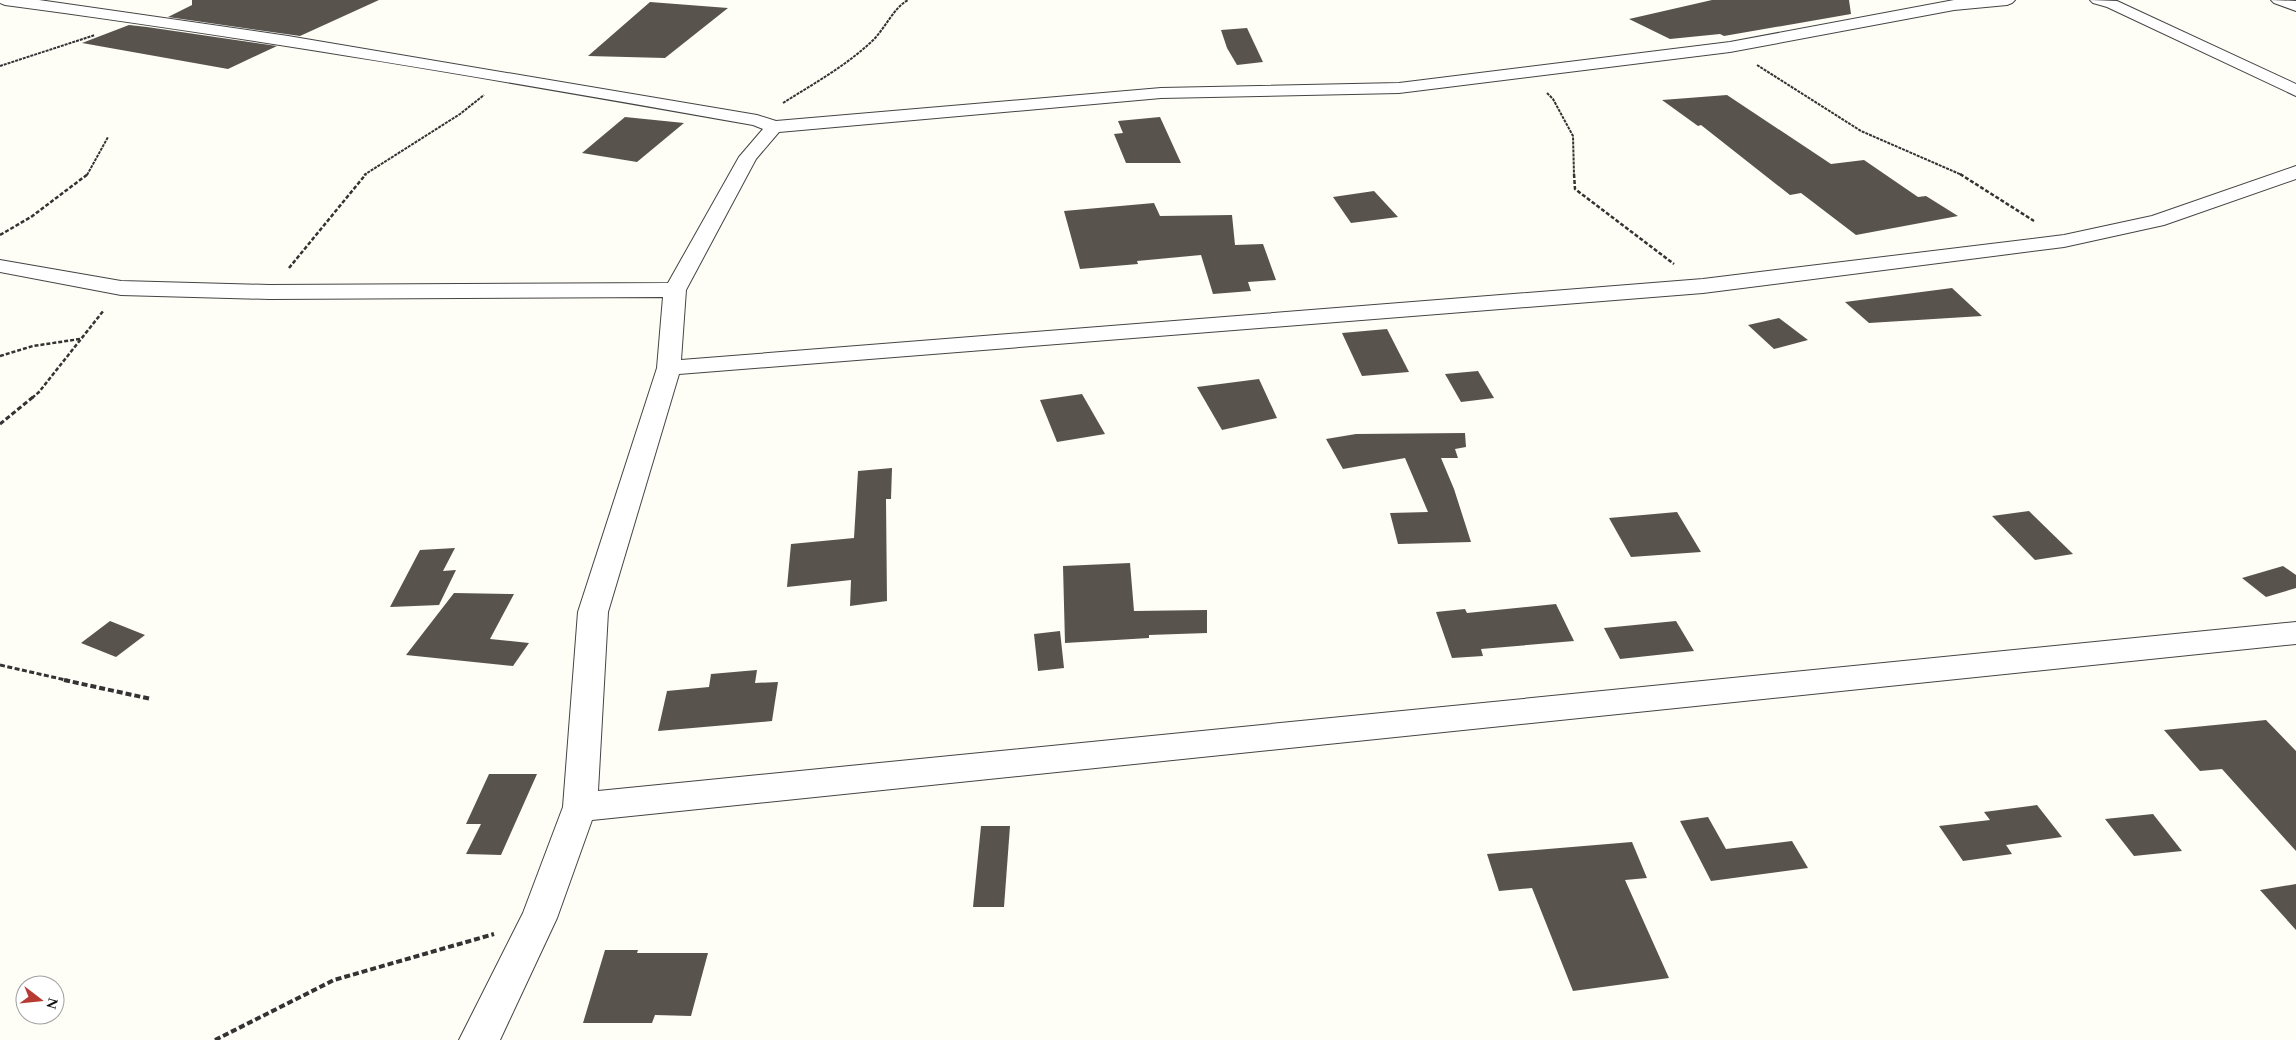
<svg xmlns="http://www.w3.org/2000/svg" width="2296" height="1040" font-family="Spectral,serif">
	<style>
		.building { fill: #59534e }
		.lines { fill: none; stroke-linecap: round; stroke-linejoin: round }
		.minor-casing { stroke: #444; stroke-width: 2 }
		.path-far3 { stroke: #333; stroke-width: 2; stroke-dasharray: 3 1; stroke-linecap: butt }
		.path-far2 { stroke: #333; stroke-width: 2.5; stroke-dasharray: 4 2; stroke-linecap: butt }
		.path-far1 { stroke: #333; stroke-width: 3; stroke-dasharray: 5 2.5; stroke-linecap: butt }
		.path { stroke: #333; stroke-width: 4; stroke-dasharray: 6 3; stroke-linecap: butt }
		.minor { fill: #fff; fill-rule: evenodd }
	</style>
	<rect width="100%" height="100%" fill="#fefdf6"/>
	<!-- building -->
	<g class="building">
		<path d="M 192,0 L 379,0 L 300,36 L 168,17 L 192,5 Z"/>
		<path d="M 1712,0 L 1849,0 L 1851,14 L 1724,36 L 1720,34 L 1670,39 L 1629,19 Z"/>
		<path d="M 650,2 L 728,8 L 665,58 L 588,56 Z"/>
		<path d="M 129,25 L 147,27 L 277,46 L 228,69 L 82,43 Z"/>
		<path d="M 1247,28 L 1263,62 L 1237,65 L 1227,48 L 1221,30 Z"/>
		<path d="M 1727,95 L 1831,164 L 1864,160 L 1918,197 L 1926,196 L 1958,216 L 1856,235 L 1801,193 L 1790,195 L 1701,125 L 1698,126 L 1662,100 Z"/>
		<path d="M 625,117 L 684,123 L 637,162 L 582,153 Z"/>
		<path d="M 1160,117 L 1181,163 L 1126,163 L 1114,134 L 1123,133 L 1118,121 Z"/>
		<path d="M 1374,191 L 1398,217 L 1351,223 L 1333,197 Z"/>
		<path d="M 1154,203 L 1160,216 L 1232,215 L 1235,245 L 1263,244 L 1276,280 L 1248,282 L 1251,291 L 1213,294 L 1201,255 L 1137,261 L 1138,264 L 1080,269 L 1064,211 Z"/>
		<path d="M 1952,288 L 1982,316 L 1869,323 L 1845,302 Z"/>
		<path d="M 1779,318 L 1808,340 L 1774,349 L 1748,325 Z"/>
		<path d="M 1387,329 L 1409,372 L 1362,376 L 1342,333 Z"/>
		<path d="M 1478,371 L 1494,398 L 1461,402 L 1445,374 Z"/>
		<path d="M 1259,379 L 1277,418 L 1222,430 L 1197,387 Z"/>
		<path d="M 1082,394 L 1105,434 L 1057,442 L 1040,400 Z"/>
		<path d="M 1465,433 L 1466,447 L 1455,449 L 1458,458 L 1441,458 L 1454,489 L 1471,542 L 1398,544 L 1390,513 L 1428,512 L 1405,458 L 1343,469 L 1326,439 L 1356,434 Z"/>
		<path d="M 892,468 L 891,499 L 886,499 L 887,601 L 850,606 L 851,580 L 787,587 L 791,544 L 854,538 L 858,471 Z"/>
		<path d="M 2029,511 L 2073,554 L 2035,560 L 1992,516 Z"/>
		<path d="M 1677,512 L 1701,552 L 1631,557 L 1609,518 Z"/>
		<path d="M 455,548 L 443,571 L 456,570 L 439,605 L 390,607 L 420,550 Z"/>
		<path d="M 1130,563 L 1134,611 L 1207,610 L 1207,633 L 1149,635 L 1149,638 L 1065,643 L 1063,566 Z"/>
		<path d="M 2283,566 L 2296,575 L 2296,588 L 2266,597 L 2242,578 Z"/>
		<path d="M 454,593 L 514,594 L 490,639 L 529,643 L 513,666 L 406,655 Z"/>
		<path d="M 1556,604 L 1574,641 L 1481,649 L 1483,656 L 1452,658 L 1436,612 L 1465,609 L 1467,613 Z"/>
		<path d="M 110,621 L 145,635 L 116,657 L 81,643 Z"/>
		<path d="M 1676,621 L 1694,651 L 1620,659 L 1604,628 Z"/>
		<path d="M 1060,631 L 1064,668 L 1038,671 L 1034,634 Z"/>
		<path d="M 757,670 L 755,683 L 778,682 L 772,721 L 658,731 L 667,691 L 709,687 L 711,674 Z"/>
		<path d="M 2266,720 L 2296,751 L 2296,851 L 2222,769 L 2200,771 L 2164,730 Z"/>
		<path d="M 489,774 L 537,774 L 501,855 L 466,854 L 481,824 L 466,824 Z"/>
		<path d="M 2037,805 L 2062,837 L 2006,845 L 2012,854 L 1963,861 L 1939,826 L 1990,820 L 1984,812 Z"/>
		<path d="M 2153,814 L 2182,851 L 2134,856 L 2105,819 Z"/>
		<path d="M 1708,817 L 1726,849 L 1792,841 L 1808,868 L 1711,881 L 1680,821 Z"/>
		<path d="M 981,826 L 1010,826 L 1004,907 L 973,907 Z"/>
		<path d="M 1632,842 L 1647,878 L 1625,880 L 1669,978 L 1573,991 L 1532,888 L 1499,891 L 1487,854 Z"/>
		<path d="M 2296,884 L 2296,930 L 2260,890 Z"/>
		<path d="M 605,950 L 638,950 L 637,953 L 708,953 L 691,1016 L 655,1015 L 652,1023 L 583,1023 Z"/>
	</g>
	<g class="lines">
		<!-- minor casing -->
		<g class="minor-casing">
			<g id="minor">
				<path d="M 0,0 L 39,0 L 288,36 L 757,115 L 776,121 L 1161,88 L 1399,83 L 1730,42 L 1954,0 L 2015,0 L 2012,3 L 2007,5 L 1954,10 L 1730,52 L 1399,93 L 1161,98 L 779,132 L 756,159 L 686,290 L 681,360 L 1703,279 L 2064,235 L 2152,216 L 2296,166 L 2296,179 L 2164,225 L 2064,247 L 1703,293 L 679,374 L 608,612 L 598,791 L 2296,622 L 2296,644 L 592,820 L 557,918 L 500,1040 L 459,1040 L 523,913 L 563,807 L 578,612 L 657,368 L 663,297 L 269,299 L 121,295 L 0,272 L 0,260 L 121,281 L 269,285 L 668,283 L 739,157 L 763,129 L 753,125 C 504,81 255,38 5,5 L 0,3 Z"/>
				<path d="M 2090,0 L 2117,1 L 2296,84 L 2296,96 L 2107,7 L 2093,3 Z"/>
				<path d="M 2271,0 L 2296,1 L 2296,11 L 2274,3 Z"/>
			</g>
		</g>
		<!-- path-far3 -->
		<g class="path-far3">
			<path d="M 1757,65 L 1861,131 L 1962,175"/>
			<path d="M 0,66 L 95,35"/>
			<path d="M 1547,93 L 1553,99 L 1573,136 L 1574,175"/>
			<path d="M 783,103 C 813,84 844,67 870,43 C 885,30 892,9 908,0"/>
			<path d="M 87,175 L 108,137"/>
			<path d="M 364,175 L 460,114 L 484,95"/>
		</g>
		<!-- path-far2 -->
		<g class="path-far2">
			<path d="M 1574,174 L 1575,189 L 1674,264"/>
			<path d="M 1960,174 L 2034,221"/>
			<path d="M 0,235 L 31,217 L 88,174"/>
			<path d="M 289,268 L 366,174"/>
			<path d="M 0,356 L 33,346 L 80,339"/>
			<path d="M 32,398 L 39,392 L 104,310"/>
		</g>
		<!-- path-far1 -->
		<g class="path-far1">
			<path d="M 0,424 L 33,397"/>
			<path d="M 0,665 L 70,681"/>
		</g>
		<!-- path -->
		<g class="path">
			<path d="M 64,680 L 151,699"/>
			<path d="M 215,1040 L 334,980 L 494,934"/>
		</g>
		<!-- minor -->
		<use href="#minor" class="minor"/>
	</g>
	<!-- north arrow -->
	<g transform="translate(40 1000) rotate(106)"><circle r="24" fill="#ffffff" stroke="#a0a0a0"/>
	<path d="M0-4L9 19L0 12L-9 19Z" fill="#b73b33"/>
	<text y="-8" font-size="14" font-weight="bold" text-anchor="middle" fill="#111111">N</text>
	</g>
</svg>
